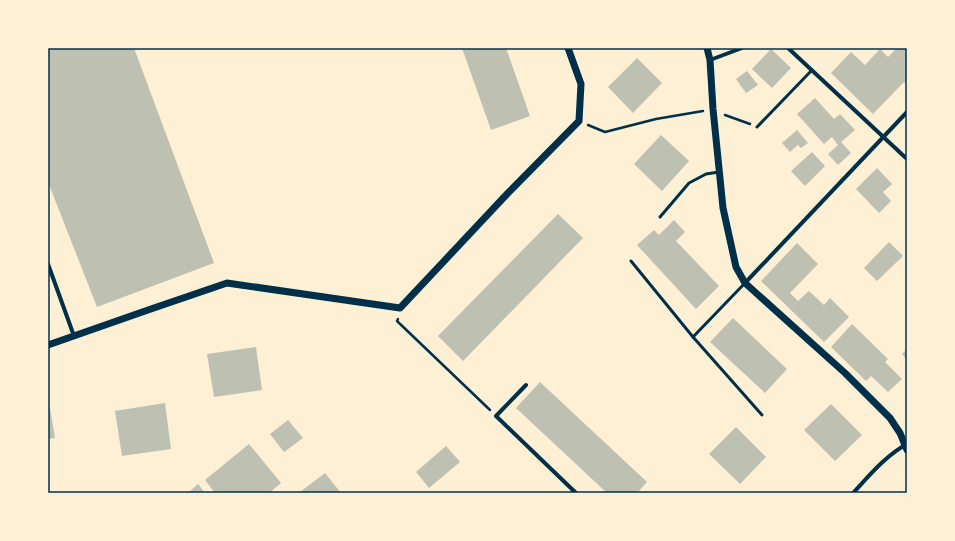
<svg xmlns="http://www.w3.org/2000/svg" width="955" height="541" font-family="'Public Sans',sans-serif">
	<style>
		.building { fill: #bec0b2 }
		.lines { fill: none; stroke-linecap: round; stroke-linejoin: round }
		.path { stroke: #003049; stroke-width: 2.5 }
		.service { stroke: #003049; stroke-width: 3 }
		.minor { stroke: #003049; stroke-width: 4 }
		.tertiary { stroke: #003049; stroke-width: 7 }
		.neatline { fill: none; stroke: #003049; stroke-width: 1.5 }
	</style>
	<rect width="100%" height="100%" fill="#fdf0d5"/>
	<!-- building -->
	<g class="building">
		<path d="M 48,48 L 134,48 L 214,263 L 97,307 L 48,182 Z"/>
		<path d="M 462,48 L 506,48 L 530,116 L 491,130 Z"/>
		<path d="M 897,48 L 907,48 L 907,85 L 904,82 L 873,114 L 831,73 L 851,52 L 865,65 L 880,49 L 888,57 Z"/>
		<path d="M 771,49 L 791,68 L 772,88 L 752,69 Z"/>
		<path d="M 637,58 L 662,83 L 633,113 L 608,87 Z"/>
		<path d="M 747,71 L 758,85 L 746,93 L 736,79 Z"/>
		<path d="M 815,98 L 834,119 L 840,114 L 855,130 L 841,142 L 851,153 L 838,165 L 828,154 L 838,145 L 832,137 L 824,144 L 797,114 Z"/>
		<path d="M 797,130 L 808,143 L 801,148 L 798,145 L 790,152 L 782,143 Z"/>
		<path d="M 661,135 L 689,161 L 662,191 L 634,164 Z"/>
		<path d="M 812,152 L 825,166 L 805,186 L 791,171 Z"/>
		<path d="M 877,168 L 892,184 L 883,192 L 891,201 L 879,213 L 856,189 Z"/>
		<path d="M 558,214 L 583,238 L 463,361 L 438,336 Z"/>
		<path d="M 674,220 L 685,232 L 676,241 L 719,286 L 696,309 L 637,245 L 654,230 L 659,235 Z"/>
		<path d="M 889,242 L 903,256 L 877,281 L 864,268 Z"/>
		<path d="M 797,243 L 818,264 L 790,293 L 798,301 L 809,291 L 824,305 L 830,298 L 849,317 L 824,342 L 761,281 Z"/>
		<path d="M 733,318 L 787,369 L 765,393 L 710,342 Z"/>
		<path d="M 852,324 L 888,359 L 885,362 L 902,379 L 888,392 L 871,376 L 866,381 L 831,347 Z"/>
		<path d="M 256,347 L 262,390 L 214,397 L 207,354 Z"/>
		<path d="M 907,349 L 907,360 L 902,354 Z"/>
		<path d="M 540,382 L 647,482 L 637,493 L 607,493 L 516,408 Z"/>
		<path d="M 48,402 L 49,402 L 55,438 L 48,439 Z"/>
		<path d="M 165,403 L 171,449 L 122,456 L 115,411 Z"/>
		<path d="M 831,404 L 862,435 L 835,461 L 804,430 Z"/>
		<path d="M 288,420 L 303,438 L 284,452 L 270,434 Z"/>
		<path d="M 736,427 L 766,457 L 740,484 L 709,454 Z"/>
		<path d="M 249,444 L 281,483 L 269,493 L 215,493 L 205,480 Z"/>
		<path d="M 446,446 L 460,462 L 429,488 L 416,472 Z"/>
		<path d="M 325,473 L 341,493 L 301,493 L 300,492 Z"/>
		<path d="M 198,484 L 205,493 L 188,493 Z"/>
	</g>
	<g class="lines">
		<!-- path -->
		<g class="path">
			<path d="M 725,115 L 750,124"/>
			<path d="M 588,125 L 605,132 L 656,119 L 703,111"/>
			<path d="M 398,319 L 397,321 L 490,410"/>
		</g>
		<!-- service -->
		<g class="service">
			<path d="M 757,127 L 812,70"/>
			<path d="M 660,217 L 689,183 L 706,174 L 719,172"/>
			<path d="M 631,261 L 693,337 L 762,415"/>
			<path d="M 693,337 L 745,283"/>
		</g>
		<!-- minor -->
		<g class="minor">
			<path d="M 788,48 L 907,159"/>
			<path d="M 710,60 L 742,48"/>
			<path d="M 48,264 L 74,336"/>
			<path d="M 745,283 L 907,112"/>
			<path d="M 526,385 L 496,416 L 576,493"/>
			<path d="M 853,493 C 869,476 885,456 907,444"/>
		</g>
		<!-- tertiary -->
		<g class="tertiary">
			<path d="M 707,48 L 710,60 L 713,109 L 723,208 L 736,267 L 745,283 L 845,373 L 890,418 L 900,433 L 907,450"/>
			<path d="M 48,345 L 148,310 L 227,283 L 400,308 L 508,193 L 579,121 L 581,84 L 568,48"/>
		</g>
	</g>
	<!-- border -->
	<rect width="955" height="541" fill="none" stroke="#fdf0d5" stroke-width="98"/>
	<rect x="49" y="49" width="857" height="443" class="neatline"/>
</svg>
